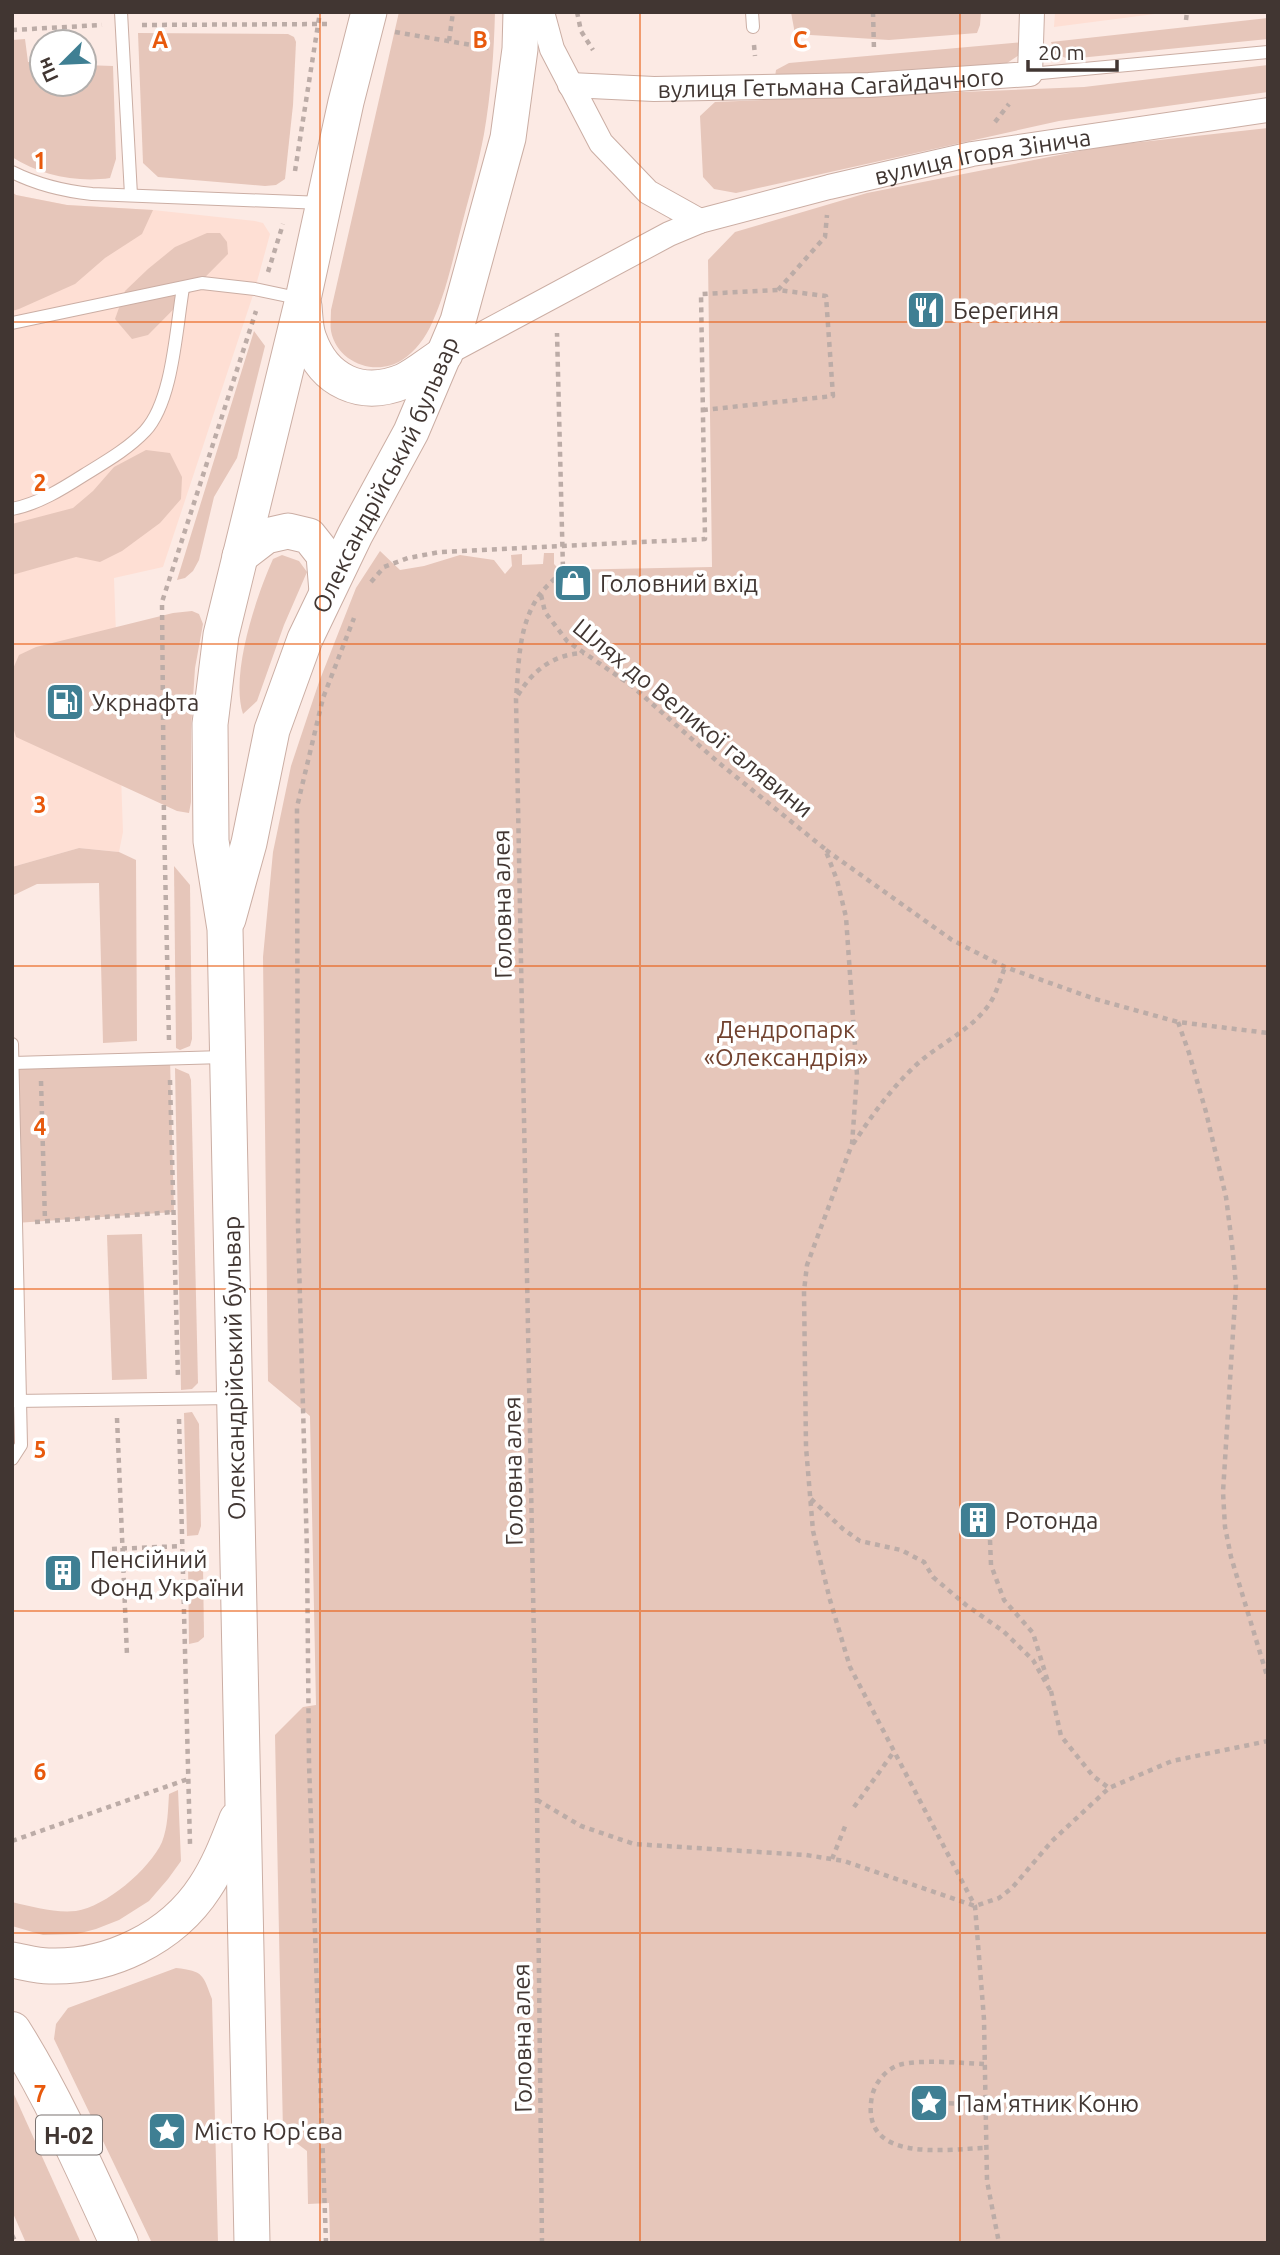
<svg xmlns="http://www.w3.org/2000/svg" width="1280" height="2255" font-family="Ubuntu,sans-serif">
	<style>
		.built { fill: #fedfd4 }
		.green { fill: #e6c6ba }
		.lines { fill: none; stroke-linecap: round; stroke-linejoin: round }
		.service-casing { stroke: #cbaea4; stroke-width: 14 }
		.minor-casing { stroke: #cbaea4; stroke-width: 26 }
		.secondary-casing { stroke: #cbaea4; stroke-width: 37 }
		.primary-casing { stroke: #cbaea4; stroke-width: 40 }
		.path { stroke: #bcaca7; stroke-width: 4.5; stroke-dasharray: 5 5; stroke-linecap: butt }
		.service { stroke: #fff; stroke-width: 12 }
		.minor { stroke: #fff; stroke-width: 24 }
		.secondary { stroke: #fff; stroke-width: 35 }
		.primary { stroke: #fff; stroke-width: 38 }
		.grid { fill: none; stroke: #e8590c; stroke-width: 2; stroke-opacity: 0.55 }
		.labels { text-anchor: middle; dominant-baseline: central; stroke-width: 7; stroke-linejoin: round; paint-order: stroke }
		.shield { fill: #fff; stroke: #7a7270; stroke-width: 2 }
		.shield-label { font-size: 23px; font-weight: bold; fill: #413632 }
		.street-label { font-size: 24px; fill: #413632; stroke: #fff }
		.poi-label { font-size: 24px; fill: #413632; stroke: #fff; text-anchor: start }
		.park-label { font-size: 24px; fill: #72422f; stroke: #fff }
		.grid-label { font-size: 23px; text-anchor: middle; font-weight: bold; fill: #e8590c; stroke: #fff; stroke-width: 7; stroke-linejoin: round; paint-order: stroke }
	</style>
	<rect width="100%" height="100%" fill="#fceae4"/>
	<!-- built -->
	<g class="built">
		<path d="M 1055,12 L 1170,12 L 1054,27 Z"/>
		<path d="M 12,192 L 16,195 L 67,205 L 153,210 L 255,221 L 263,223 L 270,234 L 255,289 L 163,567 L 114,578 L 123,832 L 119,852 L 79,848 L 12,867 Z"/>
	</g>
	<!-- green -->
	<g class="green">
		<path d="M 399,12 L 495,12 C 494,52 491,94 484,134 C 478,167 468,200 460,232 C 452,263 445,295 432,323 C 426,337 415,352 402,360 C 376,377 337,363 331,331 C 330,325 331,317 331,310 Z"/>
		<path d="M 791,12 L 981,12 L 980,25 L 977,33 L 889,40 L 795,34 Z"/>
		<path d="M 1268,18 L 1268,39 L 1069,59 L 1055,54 L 1051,42 Z"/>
		<path d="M 138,33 L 288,34 L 294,37 L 296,42 L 293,105 L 285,179 L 276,185 L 265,186 L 158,177 L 143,163 Z"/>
		<path d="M 25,39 L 28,62 L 42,63 L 42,84 L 84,84 L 84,65 L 113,66 L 116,159 L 110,178 C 78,183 39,175 12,157 L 12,40 Z"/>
		<path d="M 1024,42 L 1022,53 L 1001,67 L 830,77 L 775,77 L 776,70 L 789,63 Z"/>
		<path d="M 1268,65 L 1268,92 L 1059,121 L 736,193 L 714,189 L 703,177 L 700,116 L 715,102 L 1084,87 Z"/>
		<path d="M 1268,128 L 1268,2243 L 330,2243 L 329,2203 L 308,2204 L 307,2151 L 283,2133 L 275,1735 L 303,1707 L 316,1705 L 310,1416 L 268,1381 L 263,957 L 273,852 L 291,766 L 319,682 L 356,588 L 380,551 L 400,570 L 424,566 L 460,555 L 494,560 L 505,574 L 512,566 L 511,555 L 522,554 L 522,565 L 543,564 L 544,553 L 554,553 L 554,564 L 560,570 L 712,567 L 708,260 L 735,232 L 867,193 L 1105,146 Z"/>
		<path d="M 12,192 L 16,195 L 67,205 L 153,210 L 142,234 L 105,258 L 75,284 L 19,309 L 12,311 Z"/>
		<path d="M 207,233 L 220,233 L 227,242 L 228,254 L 148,335 L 132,339 L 115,319 L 125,291 L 148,269 L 175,247 Z"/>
		<path d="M 254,331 L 265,346 L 237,458 L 214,497 L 199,560 L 193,571 L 185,578 L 177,580 Z"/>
		<path d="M 146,450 L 170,453 L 182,477 L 181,499 L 160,523 L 122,551 L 100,562 L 76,557 L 12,575 L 12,524 L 73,508 L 93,491 L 114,467 Z"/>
		<path d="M 282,555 L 299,561 L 307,572 L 284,625 L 257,701 L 243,714 C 230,674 256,597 273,559 Z"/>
		<path d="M 192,611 L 199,614 L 203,624 L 195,668 L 191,729 L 191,802 L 189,813 L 177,811 L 16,737 L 12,724 L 12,671 L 19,655 L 36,647 L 173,613 Z"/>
		<path d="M 79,848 L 119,852 L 136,860 L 137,1041 L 103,1043 L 99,883 L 37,884 L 12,896 L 12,867 Z"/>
		<path d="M 174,866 L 190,885 L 192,1039 L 190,1046 L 180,1050 L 176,1048 Z"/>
		<path d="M 170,1059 L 174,1212 L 16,1223 L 13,1063 Z"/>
		<path d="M 175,1068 L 189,1074 L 191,1080 L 198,1383 L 192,1389 L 181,1390 Z"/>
		<path d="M 142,1234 L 147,1379 L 112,1380 L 107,1235 Z"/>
		<path d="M 192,1412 L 199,1424 L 201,1526 L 198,1535 L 187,1536 L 184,1413 Z"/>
		<path d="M 201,1558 L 203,1565 L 204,1637 L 198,1642 L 189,1644 L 188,1560 Z"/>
		<path d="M 178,1790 L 181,1861 L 168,1879 L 149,1901 L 119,1920 L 96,1929 L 77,1934 L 43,1935 L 12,1926 L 12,1902 C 33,1907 54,1913 76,1911 C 105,1907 150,1869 162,1842 C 168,1827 168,1809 169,1794 Z"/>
		<path d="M 176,1968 C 204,1971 203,1975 212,1999 L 218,2243 L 152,2243 L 54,2039 L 56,2024 L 68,2008 Z"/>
		<path d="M 12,2090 L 81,2243 L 26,2243 L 12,2211 Z"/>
	</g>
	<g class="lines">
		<!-- service casing -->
		<g class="service-casing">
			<g id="service">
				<path d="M 121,12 L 131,195"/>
				<path d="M 752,12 L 753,27"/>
				<path d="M 1030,74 L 1268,52"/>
				<path d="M 12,172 C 38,185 63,191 92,194 L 323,203"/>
				<path d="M 12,323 L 202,283 L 255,289 L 302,299"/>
				<path d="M 12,509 C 38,504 62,489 84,475 C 105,462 128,449 145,431 C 173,401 176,328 183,288"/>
				<path d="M 12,1044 L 21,1445 L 12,1459"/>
				<path d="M 13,1063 L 224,1057"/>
				<path d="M 14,1401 L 234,1398"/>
			</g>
		</g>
		<!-- minor casing -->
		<g class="minor-casing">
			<g id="minor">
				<path d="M 542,12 L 552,49 L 601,143 L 648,192 L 700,221"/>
				<path id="s1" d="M 570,85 L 654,89 L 869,85 L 1030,74 L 1032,12"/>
				<path id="s2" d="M 445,354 L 669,234 L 700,221 L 829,187 L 972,154 L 1268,110"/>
			</g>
		</g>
		<!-- secondary casing -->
		<g class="secondary-casing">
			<g id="secondary">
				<path d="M 304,306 C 305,317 305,329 309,339 C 324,381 361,399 404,381 C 418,374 432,362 445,354"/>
				<path d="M 240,556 L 266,536 L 288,531 L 309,536 L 324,555 L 327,592"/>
				<path id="s3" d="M 228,919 L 249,843 L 272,730 L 305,639 L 355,535 L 411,432 L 458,321 L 508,138 L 520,49 L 521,12"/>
				<path d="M 12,1960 C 24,1962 37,1966 49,1966 C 109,1968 172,1938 205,1887 C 219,1866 228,1842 237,1819"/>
				<path d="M 252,2243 L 225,929 L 211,841 L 210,724 L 221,635 L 303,299 L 346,102 L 369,12"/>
			</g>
		</g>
		<!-- primary casing -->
		<g class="primary-casing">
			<path id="primary" d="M 12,2031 C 54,2098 86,2171 119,2243"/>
		</g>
		<!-- path -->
		<g class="path">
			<path d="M 577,12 L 581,31 L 593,50"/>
			<path d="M 873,12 L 874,50"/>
			<path d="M 1186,20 L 1187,12"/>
			<path d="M 142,25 L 328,24"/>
			<path d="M 12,30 L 102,25"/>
			<path d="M 395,32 L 489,48"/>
			<path d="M 449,41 L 453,12"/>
			<path d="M 754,45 L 755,56"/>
			<path d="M 995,122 L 1009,104"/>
			<path d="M 295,171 L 320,12"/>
			<path d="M 268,272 L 283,224"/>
			<path d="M 778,290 L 825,237 L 827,215"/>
			<path d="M 371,582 L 384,567 L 408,558 L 440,552 L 705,539 L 701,294 L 778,290 L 826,296 L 833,396 L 704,410"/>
			<path d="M 541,595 L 545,612 L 567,641 L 632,686 L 719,763 L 825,849 L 837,880 L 846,917 L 857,1075 L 852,1144 L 807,1265 L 804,1291 L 806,1447 L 813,1531 L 830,1600 L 850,1667 L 975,1906 L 984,2019 L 987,2181 L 999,2243"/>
			<path d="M 518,695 C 533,670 554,654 584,653"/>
			<path d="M 826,850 L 952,940 L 1005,967 L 1095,999 L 1178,1022 L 1268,1033"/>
			<path d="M 1178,1022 L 1189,1053 L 1206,1112 L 1226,1197 L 1232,1244 L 1236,1285 L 1223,1492 L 1225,1527 L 1231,1557 L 1268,1679"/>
			<path d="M 169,1040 L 164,822 L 162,602 L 256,311"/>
			<path d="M 170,1080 L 178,1379"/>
			<path d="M 41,1081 L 45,1221"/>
			<path d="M 853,1144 C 871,1117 889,1091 913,1068 C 936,1045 968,1033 988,1006 C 996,995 1000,980 1005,967"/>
			<path d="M 35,1222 L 174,1212"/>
			<path d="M 117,1418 L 127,1655"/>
			<path d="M 179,1419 L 190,1844"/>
			<path d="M 811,1499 L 843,1529 L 860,1541 L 901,1550 L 924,1562 L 933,1577 L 966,1605 L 1003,1631 L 1033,1660 L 1051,1692"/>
			<path d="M 990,1540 L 991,1565 L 1004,1600 L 1033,1633 L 1048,1682"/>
			<path d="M 112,1549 L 182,1546"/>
			<path d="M 1051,1691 L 1061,1736 L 1093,1776 L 1109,1788"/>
			<path d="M 537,1800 L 581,1826 L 634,1844 L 806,1855 L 844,1861 L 975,1906 L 999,1898 L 1012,1888 L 1052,1841 L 1109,1788 L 1172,1761 L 1268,1741"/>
			<path d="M 854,1807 L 893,1753"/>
			<path d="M 12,1841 L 188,1779"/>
			<path d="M 832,1859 L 846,1824"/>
			<path d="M 984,2064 C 962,2063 919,2059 899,2065 C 886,2069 875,2083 872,2096 C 859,2164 945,2149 985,2148"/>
			<path d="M 929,2103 L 985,2104"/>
			<path d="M 12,2235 L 16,2243"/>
			<path d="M 326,2243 L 309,1764 L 307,1552 L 298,1226 L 297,807 L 323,698 L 354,618"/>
			<path d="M 542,2243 L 537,1800 L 516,699 C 519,662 518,625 540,594 C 547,585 556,578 563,570 L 557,333"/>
		</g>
		<!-- service -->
		<use href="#service" class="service"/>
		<!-- minor -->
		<use href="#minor" class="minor"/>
		<!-- secondary -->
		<use href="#secondary" class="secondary"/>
		<!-- primary -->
		<use href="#primary" class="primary"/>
	</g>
	<!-- grid -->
	<path class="grid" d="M 320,12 L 320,2243M 640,12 L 640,2243M 960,12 L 960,2243M 12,322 L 1268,322M 12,644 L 1268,644M 12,966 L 1268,966M 12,1289 L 1268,1289M 12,1611 L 1268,1611M 12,1933 L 1268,1933"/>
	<!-- icons -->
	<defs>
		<g id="restaurant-square" transform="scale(2.0125)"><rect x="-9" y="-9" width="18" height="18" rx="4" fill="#3f7f93" stroke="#fff"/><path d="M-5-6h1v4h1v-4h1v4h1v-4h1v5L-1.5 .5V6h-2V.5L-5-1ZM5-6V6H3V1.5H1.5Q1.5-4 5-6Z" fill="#fff"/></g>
		<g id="shop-square" transform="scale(2.0125)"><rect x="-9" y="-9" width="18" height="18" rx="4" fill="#3f7f93" stroke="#fff"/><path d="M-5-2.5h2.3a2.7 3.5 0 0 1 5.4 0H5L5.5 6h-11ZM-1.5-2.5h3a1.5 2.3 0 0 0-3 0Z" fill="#fff"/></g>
		<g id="fuel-square" transform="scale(2.0125)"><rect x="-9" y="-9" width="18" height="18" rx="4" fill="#3f7f93" stroke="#fff"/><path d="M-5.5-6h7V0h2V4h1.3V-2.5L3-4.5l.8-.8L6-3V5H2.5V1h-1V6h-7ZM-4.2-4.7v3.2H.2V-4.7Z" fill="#fff"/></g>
		<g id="building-square" transform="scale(2.0125)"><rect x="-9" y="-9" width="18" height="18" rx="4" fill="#3f7f93" stroke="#fff"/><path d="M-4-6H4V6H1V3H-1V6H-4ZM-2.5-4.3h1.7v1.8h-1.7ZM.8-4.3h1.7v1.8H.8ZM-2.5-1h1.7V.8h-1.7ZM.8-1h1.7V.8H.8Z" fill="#fff"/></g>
		<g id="sight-square" transform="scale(2.0125)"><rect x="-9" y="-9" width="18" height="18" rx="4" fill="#3f7f93" stroke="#fff"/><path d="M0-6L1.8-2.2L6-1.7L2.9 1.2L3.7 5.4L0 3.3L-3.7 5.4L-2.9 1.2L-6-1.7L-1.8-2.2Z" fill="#fff"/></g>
	</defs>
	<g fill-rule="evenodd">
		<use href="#restaurant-square" x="926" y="310"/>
		<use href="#shop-square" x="573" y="583"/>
		<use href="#fuel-square" x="65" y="702"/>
		<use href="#building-square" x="978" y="1520"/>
		<use href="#building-square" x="63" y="1573"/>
		<use href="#sight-square" x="929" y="2103"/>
		<use href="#sight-square" x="167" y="2131"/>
	</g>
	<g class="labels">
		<!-- shield labels -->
		<rect class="shield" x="36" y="2115.5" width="66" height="39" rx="5"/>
		<g class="shield-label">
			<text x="69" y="2135">Н-02</text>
		</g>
		<!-- street labels -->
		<g class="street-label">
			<text stroke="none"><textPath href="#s1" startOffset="261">вулиця Гетьмана Сагайдачного</textPath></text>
			<text stroke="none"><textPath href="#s2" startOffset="578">вулиця Ігоря Зінича</textPath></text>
			<text stroke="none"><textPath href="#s3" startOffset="474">Олександрійський бульвар</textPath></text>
			<text transform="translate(693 718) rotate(39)">Шлях до Великої галявини</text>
			<text transform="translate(502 904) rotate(-91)">Головна алея</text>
			<text transform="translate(234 1368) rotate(-91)">Олександрійський бульвар</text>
			<text transform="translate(513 1471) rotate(-91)">Головна алея</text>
			<text transform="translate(522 2038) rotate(-91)">Головна алея</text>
		</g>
		<!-- poi labels -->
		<g class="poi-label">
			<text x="953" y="310">Берегиня</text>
			<text x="600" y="583">Головний вхід</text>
			<text x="92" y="702">Укрнафта</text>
			<text x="1005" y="1520">Ротонда</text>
			<text x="90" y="1559">Пенсійний<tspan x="90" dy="28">Фонд України</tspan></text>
			<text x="956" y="2103">Пам'ятник Коню</text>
			<text x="194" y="2131">Місто Юр'єва</text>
		</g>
		<!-- park labels -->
		<g class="park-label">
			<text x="786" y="1029">Дендропарк<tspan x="786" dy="28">«Олександрія»</tspan></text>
		</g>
	</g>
	<g class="grid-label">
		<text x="160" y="48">A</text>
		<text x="480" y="48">B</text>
		<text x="800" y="48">C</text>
		<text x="40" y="169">1</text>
		<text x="40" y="491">2</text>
		<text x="40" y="813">3</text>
		<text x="40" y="1135">4</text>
		<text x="40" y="1458">5</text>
		<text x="40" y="1780">6</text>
		<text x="40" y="2102">7</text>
	</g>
	<!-- border -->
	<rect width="1280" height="2255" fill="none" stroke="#413632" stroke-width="28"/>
	<!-- north arrow -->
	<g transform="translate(63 63) rotate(246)"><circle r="33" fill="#ffffff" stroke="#b3afad" stroke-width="2"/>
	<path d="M0-5L12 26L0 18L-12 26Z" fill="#3f7f93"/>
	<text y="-10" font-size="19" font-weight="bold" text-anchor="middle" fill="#413632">Пн</text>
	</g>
	<!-- scale -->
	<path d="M1028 60v10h89v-10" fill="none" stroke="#413632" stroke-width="3.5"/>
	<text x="1038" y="60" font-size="21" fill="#413632" stroke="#ffffff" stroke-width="5" paint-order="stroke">20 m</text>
</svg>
